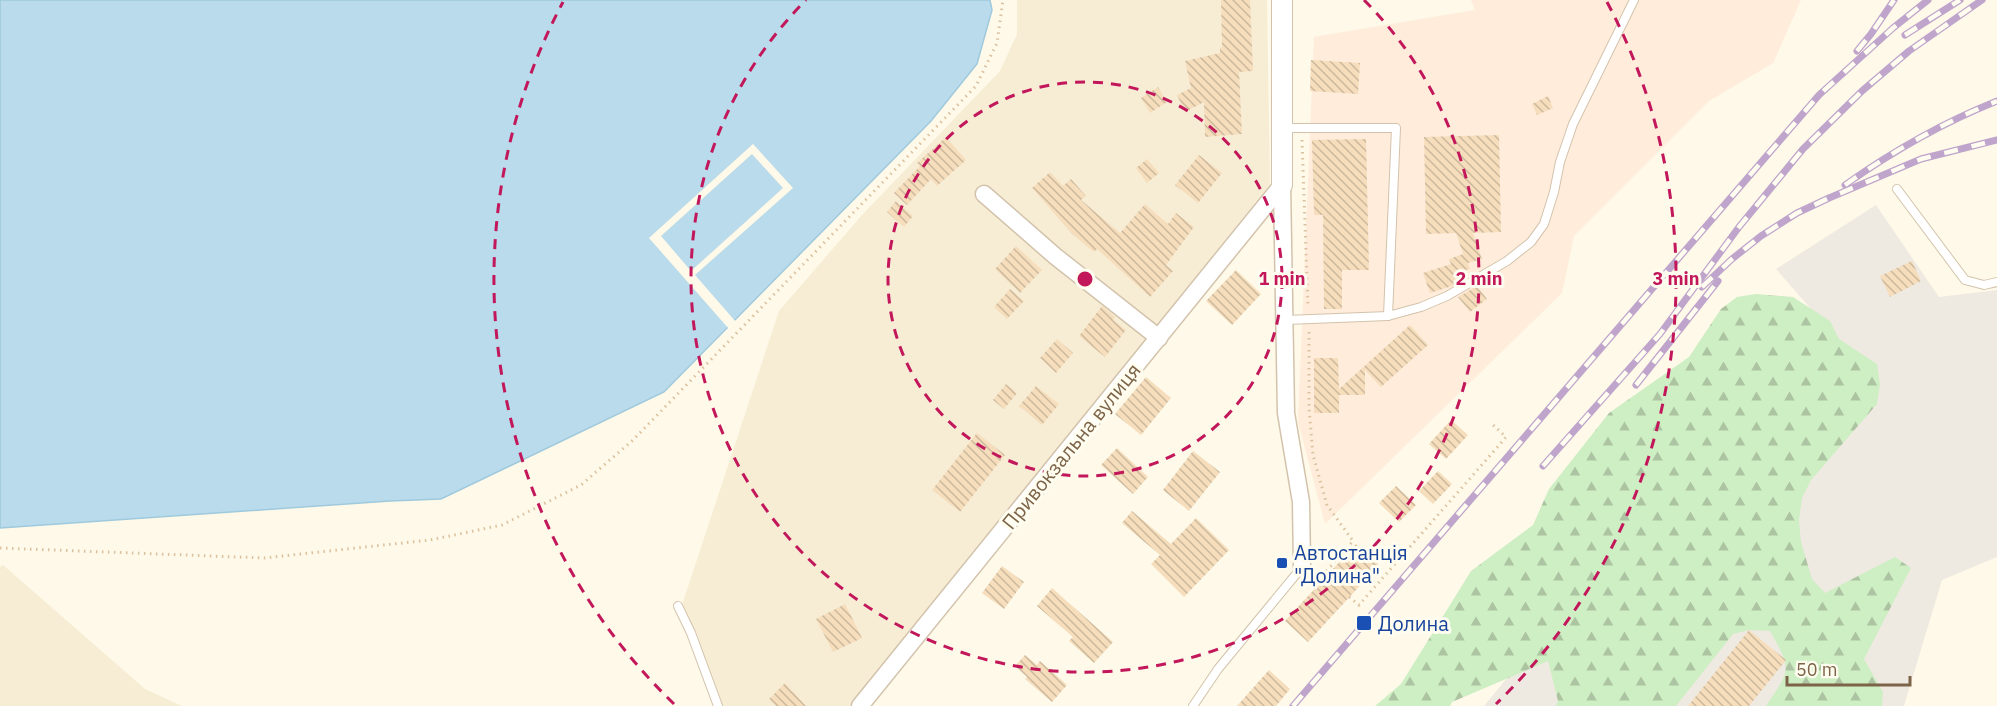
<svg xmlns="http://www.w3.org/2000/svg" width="1997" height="706" font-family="'IBM Plex Sans',sans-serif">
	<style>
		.residential { fill: #f7edd5 }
		.commercial { fill: #ffecdb }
		.industrial { fill: #efeae1 }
		.forest { fill: url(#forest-firs) }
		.water { fill: #badbeb; stroke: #9fc9dd; stroke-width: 1.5 }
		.pier { fill: #fef9e8; fill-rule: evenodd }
		.building { fill: url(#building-back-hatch) }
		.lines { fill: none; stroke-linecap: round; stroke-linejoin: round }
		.service-casing { stroke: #d3c3ac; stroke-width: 10 }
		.minor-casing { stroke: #d3c3ac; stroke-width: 19 }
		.tertiary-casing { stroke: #d3c3ac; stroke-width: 22 }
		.path { stroke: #dcc19f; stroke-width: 3; stroke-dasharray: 1.5 4.5; stroke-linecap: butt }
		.service { stroke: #fff; stroke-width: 8 }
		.minor { stroke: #fff; stroke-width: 16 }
		.tertiary { stroke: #fff; stroke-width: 20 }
		.rail-casing { stroke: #bfa4cb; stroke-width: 7 }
		.rail { stroke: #fffcf0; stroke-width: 4.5; stroke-dasharray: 14; stroke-linecap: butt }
		.ring { fill: none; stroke: #c2185b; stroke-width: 3; stroke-dasharray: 10 8 }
		.transit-dot { fill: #1a4fb4; stroke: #fffcf0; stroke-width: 2 }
		.labels { text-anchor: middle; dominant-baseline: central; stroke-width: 6; stroke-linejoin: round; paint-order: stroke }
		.street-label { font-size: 20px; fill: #7c6448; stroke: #fffcf0 }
		.transit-label { font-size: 20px; fill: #164399; stroke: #fffcf0; text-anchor: start }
		.centre { fill: #c2185b; stroke: #fffcf0; stroke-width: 3 }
		.ring-label { font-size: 18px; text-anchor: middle; font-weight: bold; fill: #c2185b; stroke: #fffcf0; stroke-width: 6; stroke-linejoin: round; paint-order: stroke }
	</style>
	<defs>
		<pattern id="forest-firs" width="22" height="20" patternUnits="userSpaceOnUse" patternTransform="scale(1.5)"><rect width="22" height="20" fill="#ceeec4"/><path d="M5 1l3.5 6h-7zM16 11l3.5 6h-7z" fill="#acc4a1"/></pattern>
		<pattern id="building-back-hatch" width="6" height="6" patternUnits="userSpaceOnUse" patternTransform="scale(1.5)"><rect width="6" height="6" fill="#f6debd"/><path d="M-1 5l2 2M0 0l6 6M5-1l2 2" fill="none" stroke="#ccb89c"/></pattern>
	</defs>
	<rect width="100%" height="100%" fill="#fef9e8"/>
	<!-- residential -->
	<g class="residential">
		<path d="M 1017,0 L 1267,0 L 1270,184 L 853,706 L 719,706 L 682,605 L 779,311 L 862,215 L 1000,71 L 1017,34 Z"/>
		<path d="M 3,565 L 145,689 L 182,706 L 0,706 L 0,567 Z"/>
	</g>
	<!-- commercial -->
	<path class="commercial" d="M 1471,0 L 1801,0 L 1773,63 L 1709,101 L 1574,236 L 1562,293 L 1325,524 L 1298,422 L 1314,37 L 1475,10 Z"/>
	<!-- industrial -->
	<path class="industrial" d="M 1876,205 L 1939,297 L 1997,290 L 1997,557 L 1942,580 L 1904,706 L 1484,706 L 1810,308 L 1776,269 Z"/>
	<!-- forest -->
	<path class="forest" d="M 1756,294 L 1793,297 L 1830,321 L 1839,339 L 1877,364 L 1880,384 L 1877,404 L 1811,480 L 1802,498 L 1799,520 L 1801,542 L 1812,579 L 1825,593 L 1895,557 L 1911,568 L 1864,659 L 1883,692 L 1882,706 L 1766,706 C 1791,669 1792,670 1770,631 L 1749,630 L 1733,634 L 1676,706 L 1556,706 L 1558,701 L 1548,661 L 1452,702 L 1450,706 L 1375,706 L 1401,684 L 1471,571 L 1533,525 L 1549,489 L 1609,413 L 1689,357 L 1721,309 L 1737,297 Z"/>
	<!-- water -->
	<path class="water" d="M 0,0 L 990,0 L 992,10 L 977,64 L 931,121 L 664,392 L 441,499 L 390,501 L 0,528 Z"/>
	<!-- pier -->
	<path class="pier" d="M 753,144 L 793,188 L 695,275 L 736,322 L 729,329 L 649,238 ZM 752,154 L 783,188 L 691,271 L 661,236 Z"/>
	<!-- building -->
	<g class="building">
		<path d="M 1221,0 L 1250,0 L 1253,71 L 1239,72 L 1242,134 L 1205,137 L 1204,102 L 1185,112 L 1177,95 L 1191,88 L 1185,61 L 1220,53 L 1220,48 L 1222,47 Z"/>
		<path d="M 1311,60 L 1360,63 L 1358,94 L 1310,91 Z"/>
		<path d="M 1158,87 L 1167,102 L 1150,113 L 1141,98 Z"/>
		<path d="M 1548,96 L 1553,108 L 1537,115 L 1532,104 Z"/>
		<path d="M 1499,135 L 1501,232 L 1473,233 L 1482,259 L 1468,263 L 1470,269 L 1465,270 L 1469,276 L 1452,286 L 1430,293 L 1423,273 L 1451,264 L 1449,259 L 1463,254 L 1456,233 L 1426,234 L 1424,137 Z"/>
		<path d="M 946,137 L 966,160 L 937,186 L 931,179 L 907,205 L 894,193 L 920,166 L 917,163 Z"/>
		<path d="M 1366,139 L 1369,270 L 1342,270 L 1342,309 L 1324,309 L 1323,215 L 1314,215 L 1312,140 Z"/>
		<path d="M 1199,155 L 1222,173 L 1198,203 L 1175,185 Z"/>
		<path d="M 1147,159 L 1159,173 L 1147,183 L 1136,168 Z"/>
		<path d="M 1050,172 L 1063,186 L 1071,179 L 1086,196 L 1081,200 L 1120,233 L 1145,204 L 1168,224 L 1176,213 L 1194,227 L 1166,265 L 1173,271 L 1150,297 L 1097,249 L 1094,252 L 1072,234 L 1032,188 Z"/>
		<path d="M 896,201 L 913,216 L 904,227 L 887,212 Z"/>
		<path d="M 1016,246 L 1042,270 L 1020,293 L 995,269 Z"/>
		<path d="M 1912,261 L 1921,281 L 1890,297 L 1880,276 Z"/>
		<path d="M 1236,270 L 1261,294 L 1232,325 L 1206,301 Z"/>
		<path d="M 1477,286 L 1487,299 L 1470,312 L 1458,297 Z"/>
		<path d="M 1010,289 L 1024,301 L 1007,319 L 994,307 Z"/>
		<path d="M 1102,306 L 1115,317 L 1113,320 L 1126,330 L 1105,357 L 1079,336 Z"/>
		<path d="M 1410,325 L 1428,345 L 1381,387 L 1365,370 L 1365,395 L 1339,395 L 1339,413 L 1314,413 L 1314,358 L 1338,358 L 1339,389 Z"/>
		<path d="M 1057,339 L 1073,353 L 1056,373 L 1040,358 Z"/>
		<path d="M 1146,377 L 1171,398 L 1141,435 L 1115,414 Z"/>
		<path d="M 1006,384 L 1017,393 L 1004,409 L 993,400 Z"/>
		<path d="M 1036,386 L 1059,404 L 1042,425 L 1019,406 Z"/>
		<path d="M 1451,420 L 1468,435 L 1446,459 L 1429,444 Z"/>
		<path d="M 977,433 L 1005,455 L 960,512 L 932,490 Z"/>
		<path d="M 1117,448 L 1148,477 L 1133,494 L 1101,465 Z"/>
		<path d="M 1193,451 L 1220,472 L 1189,511 L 1163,490 Z"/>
		<path d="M 1438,471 L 1452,484 L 1433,504 L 1419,491 Z"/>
		<path d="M 1396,486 L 1416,505 L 1399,522 L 1379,503 Z"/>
		<path d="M 1132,511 L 1171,544 L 1196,518 L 1229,550 L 1184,597 L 1151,564 L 1160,555 L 1122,523 Z"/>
		<path d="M 1356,544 L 1379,565 L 1308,642 L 1285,621 Z"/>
		<path d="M 1002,566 L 1024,582 L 1004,609 L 982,593 Z"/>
		<path d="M 1052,588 L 1113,642 L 1094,663 L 1069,641 L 1073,637 L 1037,606 Z"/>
		<path d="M 845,604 L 862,638 L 833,652 L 816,619 Z"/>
		<path d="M 1749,630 L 1786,660 L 1749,706 L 1688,706 Z"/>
		<path d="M 1025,655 L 1037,665 L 1040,661 L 1067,685 L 1052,702 L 1025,679 L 1027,677 L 1015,666 Z"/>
		<path d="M 1269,670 L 1290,689 L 1276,706 L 1237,706 Z"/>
		<path d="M 785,683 L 806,706 L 776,706 L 769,699 Z"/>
	</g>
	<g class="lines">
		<!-- service casing -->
		<g class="service-casing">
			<g id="service">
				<path d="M 1283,128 L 1396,128 L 1388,316"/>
				<path d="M 1897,189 L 1965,280 L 1984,285 L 1997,282"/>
				<path d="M 1286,320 L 1388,316 L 1421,307 L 1447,296 L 1507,261 L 1531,242 L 1544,224 L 1554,192 L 1560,162 L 1573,124 L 1634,0"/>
				<path d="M 678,606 L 691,633 L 718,706"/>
				<path d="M 1193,706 L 1218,669 L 1302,567"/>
			</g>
		</g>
		<!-- minor casing -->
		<g class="minor-casing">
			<g id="minor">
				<path d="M 1282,185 L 1286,413 L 1301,502 L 1302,567"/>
				<path d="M 984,194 L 1055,256 L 1159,338"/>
				<path d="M 860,706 L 1282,185"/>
			</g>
		</g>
		<!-- tertiary casing -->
		<g class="tertiary-casing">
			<path id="tertiary" d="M 1282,0 L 1282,185"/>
		</g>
		<!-- path -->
		<g class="path">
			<path d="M 1302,140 L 1308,307"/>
			<path d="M 1309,332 L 1309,408 L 1313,455 L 1327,505 L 1353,541 L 1323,575 L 1325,577"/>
			<path d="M 0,548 L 264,558 L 430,540 L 502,525 L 581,485 L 633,440 L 976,86 L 997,43 L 1003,0"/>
			<path d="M 1349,597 L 1359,605 L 1501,443 L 1506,437 L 1491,423"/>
		</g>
		<!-- service -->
		<use href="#service" class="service"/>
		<!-- minor -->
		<use href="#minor" class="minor"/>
		<!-- tertiary -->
		<use href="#tertiary" class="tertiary"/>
		<!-- rail casing -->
		<g class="rail-casing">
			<g id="rail">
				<path d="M 1905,35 L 1960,0"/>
				<path d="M 1857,51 L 1871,34 L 1894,0"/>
				<path d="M 1845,185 C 1893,151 1942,123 1997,101"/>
				<path d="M 1702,287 L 1732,259 L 1761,236 L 1797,213 L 1829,198 L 1921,159 L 1997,140"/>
				<path d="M 1636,385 L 1718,281"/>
				<path d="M 1543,466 L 1660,334 L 1739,227 L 1803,149 L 1862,91 L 1909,51 L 1982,0"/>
				<path d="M 1293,706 L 1819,95 L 1893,28 L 1928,0"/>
			</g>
		</g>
		<!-- rail -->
		<use href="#rail" class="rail"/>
	</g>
	<!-- distance rings -->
	<g class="ring">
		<circle cx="1085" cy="279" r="197"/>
		<path d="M1364 0A394 394 0 1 1 806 0"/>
		<path d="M674 704A591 591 0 0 1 563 2M1607 2A591 591 0 0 1 1496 704"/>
	</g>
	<!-- markers -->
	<g class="transit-dot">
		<rect x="1276" y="557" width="12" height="12" rx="3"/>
		<rect x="1356" y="615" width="16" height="16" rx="3"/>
	</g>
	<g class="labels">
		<!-- street labels -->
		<g class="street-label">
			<text transform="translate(1071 446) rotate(-51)">Привокзальна вулиця</text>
		</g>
		<!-- transit labels -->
		<g class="transit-label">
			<text x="1294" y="552">Автостанція<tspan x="1294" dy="23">"Долина"</tspan></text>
			<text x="1378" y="623">Долина</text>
		</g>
	</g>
	<circle cx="1085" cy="279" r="9" class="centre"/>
	<g class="ring-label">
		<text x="1282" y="285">1 min</text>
		<text x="1479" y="285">2 min</text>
		<text x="1676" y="285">3 min</text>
	</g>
	<!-- scale -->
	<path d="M1787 676v9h123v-9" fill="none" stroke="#7c6448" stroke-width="3"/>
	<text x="1796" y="676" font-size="18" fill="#7c6448" stroke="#fffcf0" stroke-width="4.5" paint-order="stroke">50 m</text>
</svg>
